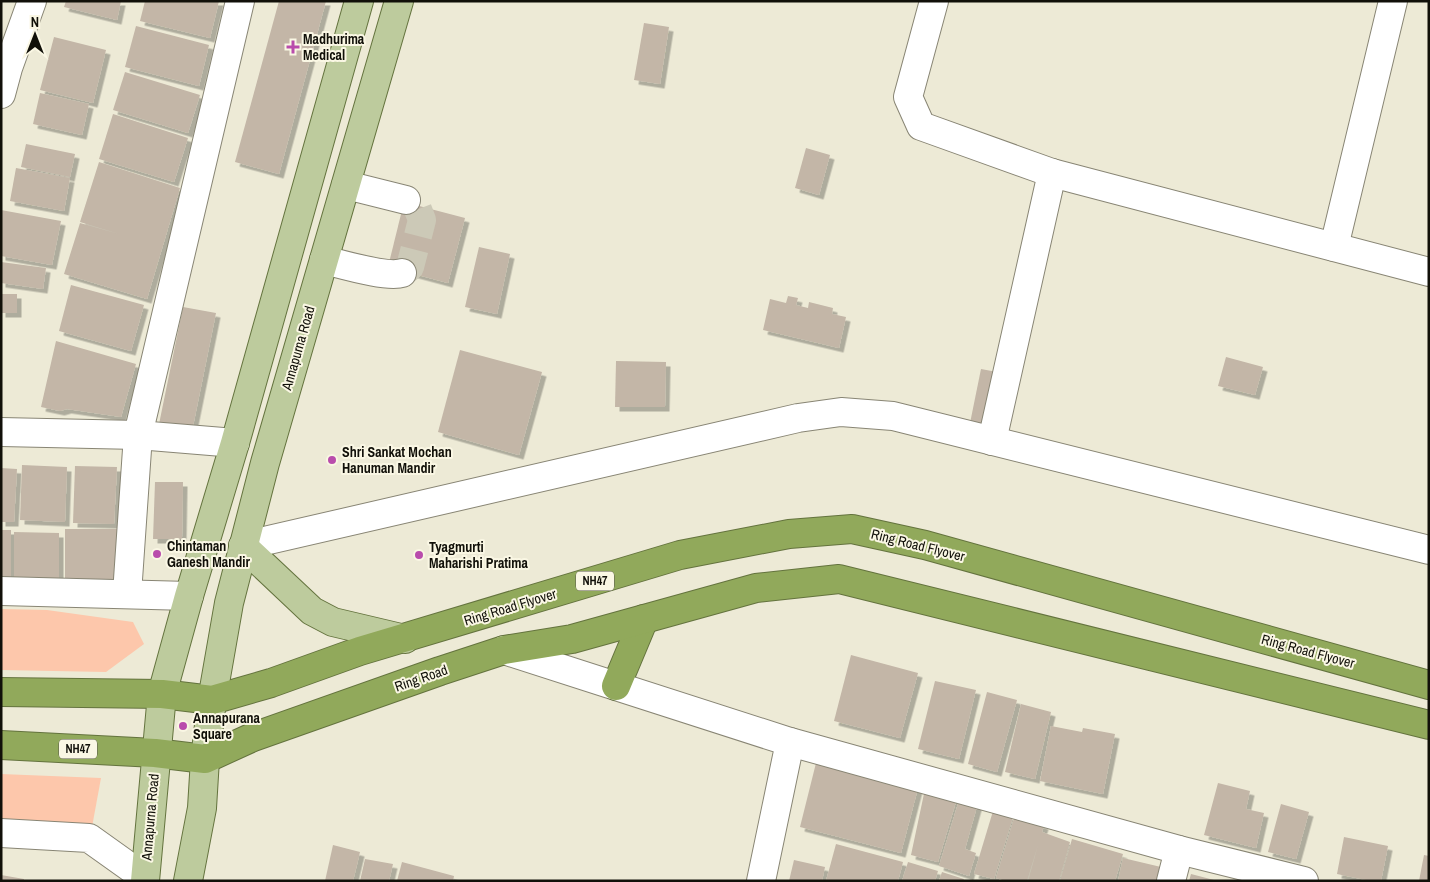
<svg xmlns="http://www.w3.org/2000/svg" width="1430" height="882" font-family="'Archivo Narrow',sans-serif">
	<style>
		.green { fill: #fdc7ab }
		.building { fill: #c3b6a7; filter: url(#shadow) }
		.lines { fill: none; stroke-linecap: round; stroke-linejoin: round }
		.minor-tunnel { stroke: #ccc9b7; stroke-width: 28; stroke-dasharray: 28 14; stroke-linecap: butt }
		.minor-casing { stroke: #888574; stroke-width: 30 }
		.major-casing { stroke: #64733e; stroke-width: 30 }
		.highway-casing { stroke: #64733e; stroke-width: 30 }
		.minor { stroke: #fff; stroke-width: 28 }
		.major { stroke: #bdcb9d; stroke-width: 28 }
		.highway { stroke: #91a95b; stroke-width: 28 }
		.poi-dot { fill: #b94cac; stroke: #faf7e4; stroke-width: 2 }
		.labels { text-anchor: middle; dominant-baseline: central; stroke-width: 4; stroke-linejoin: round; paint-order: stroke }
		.shield { fill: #faf7e4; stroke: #57554b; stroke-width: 1 }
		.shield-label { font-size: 12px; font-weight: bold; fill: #111009 }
		.poi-label { font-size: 14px; font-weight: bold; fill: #111009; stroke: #faf7e4; text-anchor: start }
		.street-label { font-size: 14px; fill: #111009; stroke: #faf7e4 }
	</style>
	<defs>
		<filter id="shadow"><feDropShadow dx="4.5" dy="4.5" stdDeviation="0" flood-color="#0004"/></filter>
	</defs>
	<rect width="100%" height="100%" fill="#edead6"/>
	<!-- green -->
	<g class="green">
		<path d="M 1,609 L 47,610 L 133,622 L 144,644 L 106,672 L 1,670 Z"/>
		<path d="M 1,774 L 101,778 L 92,827 L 1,825 Z"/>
	</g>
	<!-- building -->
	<g class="building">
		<path d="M 66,1 L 121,1 L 117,20 L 64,7 Z"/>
		<path d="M 145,1 L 219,1 L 210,38 L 140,21 Z"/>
		<path d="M 279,1 L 326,1 L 279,174 L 235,162 Z"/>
		<path d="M 644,23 L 669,27 L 660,84 L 634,80 Z"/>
		<path d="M 136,26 L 209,45 L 199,86 L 125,67 Z"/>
		<path d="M 54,37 L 106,50 L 93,103 L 40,90 Z"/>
		<path d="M 125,72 L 200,95 L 188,133 L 113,110 Z"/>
		<path d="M 40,93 L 89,104 L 82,135 L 33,124 Z"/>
		<path d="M 113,114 L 188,138 L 174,182 L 99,159 Z"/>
		<path d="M 26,144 L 75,154 L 70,177 L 21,167 Z"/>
		<path d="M 806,148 L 830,155 L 819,195 L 795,188 Z"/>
		<path d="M 99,162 L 180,188 L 147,299 L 64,274 L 80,223 L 119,234 L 80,222 Z"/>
		<path d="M 16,168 L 70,178 L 64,211 L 10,201 Z"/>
		<path d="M 404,202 L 465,218 L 448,283 L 388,267 Z"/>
		<path d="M 1,210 L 61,221 L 52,265 L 1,256 Z"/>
		<path d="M 479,247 L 510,254 L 497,314 L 465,307 Z"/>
		<path d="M 1,262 L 46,268 L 43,289 L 1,283 Z"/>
		<path d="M 71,285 L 144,305 L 131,351 L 59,331 Z"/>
		<rect x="1" y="294" width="16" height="19"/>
		<path d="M 788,296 L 798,298 L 796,305 L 808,308 L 809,302 L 833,308 L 832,314 L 846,317 L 839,348 L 763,330 L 770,299 L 786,303 Z"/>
		<path d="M 183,307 L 216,313 L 191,436 L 158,429 Z"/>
		<path d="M 56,341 L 136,364 L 121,417 L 67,409 L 60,411 L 41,407 Z"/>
		<path d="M 460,350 L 542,372 L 519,455 L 438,432 Z"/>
		<path d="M 1226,357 L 1263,367 L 1255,395 L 1218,386 Z"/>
		<path d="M 616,361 L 666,362 L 665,407 L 615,407 Z"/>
		<path d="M 981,369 L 997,372 L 984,432 L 969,428 Z"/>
		<path d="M 22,465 L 67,467 L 65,522 L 20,520 Z"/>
		<path d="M 75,466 L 117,467 L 114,524 L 73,523 Z"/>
		<path d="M 1,468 L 17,469 L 14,522 L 1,522 Z"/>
		<path d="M 155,482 L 183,482 L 182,539 L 153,539 Z"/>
		<rect x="65" y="529" width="58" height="53"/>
		<rect x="1" y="530" width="10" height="48"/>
		<path d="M 14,532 L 59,533 L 59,583 L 14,582 Z"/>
		<path d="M 851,655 L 918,673 L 900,738 L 834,721 Z"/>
		<path d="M 935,681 L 976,690 L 959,759 L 918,749 Z"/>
		<path d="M 987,692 L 1017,700 L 997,772 L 968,764 Z"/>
		<path d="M 1021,704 L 1051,712 L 1035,779 L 1005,772 Z"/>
		<path d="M 1051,726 L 1082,732 L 1083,728 L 1115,734 L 1103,794 L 1040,781 Z"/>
		<path d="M 816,763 L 918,788 L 901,853 L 800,827 Z"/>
		<path d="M 1218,783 L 1250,791 L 1246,809 L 1264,813 L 1256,848 L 1204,835 Z"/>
		<path d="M 925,789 L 958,795 L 938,862 L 911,855 Z"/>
		<path d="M 960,797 L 978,803 L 965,849 L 976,853 L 969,876 L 939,866 Z"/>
		<path d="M 1281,804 L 1309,812 L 1296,859 L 1268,852 Z"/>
		<path d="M 993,811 L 1013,817 L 994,879 L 974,874 Z"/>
		<path d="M 1015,815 L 1044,825 L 1042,832 L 1070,842 L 1059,881 L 1028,881 L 1038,845 L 1027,881 L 1006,881 L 996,878 Z"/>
		<path d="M 1344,837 L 1388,846 L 1381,881 L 1371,881 L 1337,874 Z"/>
		<path d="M 1072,839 L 1123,854 L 1115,881 L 1060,881 Z"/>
		<path d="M 836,844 L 903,862 L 898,881 L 826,881 Z"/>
		<path d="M 333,845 L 360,852 L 353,881 L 325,881 Z"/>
		<path d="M 1424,855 L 1429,856 L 1429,881 L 1419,881 Z"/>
		<path d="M 1123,858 L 1161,867 L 1157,881 L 1118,881 Z"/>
		<path d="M 365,859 L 393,864 L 389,881 L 360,881 Z"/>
		<path d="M 794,860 L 825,867 L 822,881 L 789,881 Z"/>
		<path d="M 402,862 L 454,876 L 453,881 L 397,881 Z"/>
		<path d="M 908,862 L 938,871 L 935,881 L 902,881 Z"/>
		<path d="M 942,872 L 964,879 L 963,881 L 939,881 Z"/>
		<path d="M 1191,874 L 1214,880 L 1214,881 L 1189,881 Z"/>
		<path d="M 1,875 L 24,879 L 24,881 L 1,881 Z"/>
	</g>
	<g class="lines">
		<!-- minor-tunnel -->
		<path class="minor-tunnel" d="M 402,273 L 410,267 L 422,220 L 417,207 L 406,200"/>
		<!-- minor casing -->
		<g class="minor-casing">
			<g id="minor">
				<path d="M 934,1 L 908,97 L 921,126 L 1052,173 L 1429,272"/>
				<path d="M 1,94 L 8,68 L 32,1"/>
				<path d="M 346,185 L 406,200"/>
				<path d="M 1334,247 L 1393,1"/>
				<path d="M 324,260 C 341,264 387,278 402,273"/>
				<path d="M 1,432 L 138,435 L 235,443"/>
				<path d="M 992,441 L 1052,173"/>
				<path d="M 243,546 L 798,418 L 841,412 L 893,416 L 1429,550"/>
				<path d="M 1,591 L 189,596"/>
				<path d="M 127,594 L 138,435 L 240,1"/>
				<path d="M 504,650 L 790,742 L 761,881"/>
				<path d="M 790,742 L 1179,850 L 1304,881"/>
				<path d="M 1,833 L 89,838 L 145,878"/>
				<path d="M 1171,881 L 1179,850"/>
			</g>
		</g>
		<!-- major casing -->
		<g class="major-casing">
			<g id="major">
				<path d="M 243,546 L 312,611 L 333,622 L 405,639"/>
				<path d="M 145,881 L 162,694 L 189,596 L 235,443 L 359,1"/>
				<path d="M 188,881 L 202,808 L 205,759 L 212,700 L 229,603 L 265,463 L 399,1"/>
			</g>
		</g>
		<!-- highway casing -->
		<g class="highway-casing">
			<g id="highway">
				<path d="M 616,686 L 644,619"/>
				<path d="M 1,692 L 162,694 L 212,700 L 271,683 L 360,651 L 680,555 L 789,534 L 852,529 L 925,545 L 1429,685"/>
				<path d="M 1,745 L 155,753 L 205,759 L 253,737 L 440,671 L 504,650 L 572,639 L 756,588 L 839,579 L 1429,725"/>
			</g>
		</g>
		<!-- minor -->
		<use href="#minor" class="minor"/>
		<!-- major -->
		<use href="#major" class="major"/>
		<!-- highway -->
		<use href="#highway" class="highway"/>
	</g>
	<!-- markers -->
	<g class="poi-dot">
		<path d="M290.5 39.5h5v5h5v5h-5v5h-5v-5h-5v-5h5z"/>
		<circle cx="332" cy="460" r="5"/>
		<circle cx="157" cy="554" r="5"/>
		<circle cx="419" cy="555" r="5"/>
		<circle cx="183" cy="726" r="5"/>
	</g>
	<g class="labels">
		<!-- shield labels -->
		<g class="shield">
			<rect x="576" y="571.5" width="38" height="19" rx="4"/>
			<rect x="59" y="739.5" width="38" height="19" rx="4"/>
		</g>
		<g class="shield-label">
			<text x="595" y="581">NH47</text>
			<text x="78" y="749">NH47</text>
		</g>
		<!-- poi labels -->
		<g class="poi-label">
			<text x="303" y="39">Madhurima<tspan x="303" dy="16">Medical</tspan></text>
			<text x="342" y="452">Shri Sankat Mochan<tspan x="342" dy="16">Hanuman Mandir</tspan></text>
			<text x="167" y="546">Chintaman<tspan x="167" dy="16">Ganesh Mandir</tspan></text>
			<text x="429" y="547">Tyagmurti<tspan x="429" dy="16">Maharishi Pratima</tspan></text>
			<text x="193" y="718">Annapurana<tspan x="193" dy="16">Square</tspan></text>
		</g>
		<!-- street labels -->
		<g class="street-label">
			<text transform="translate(298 348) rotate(-74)">Annapurna Road</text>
			<text transform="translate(918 545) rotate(14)">Ring Road Flyover</text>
			<text transform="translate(510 607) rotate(-17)">Ring Road Flyover</text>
			<text transform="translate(1308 651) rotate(15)">Ring Road Flyover</text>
			<text transform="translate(421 678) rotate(-19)">Ring Road</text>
			<text transform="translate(150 817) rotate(-85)">Annapurna Road</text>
		</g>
	</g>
	<!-- border -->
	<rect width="1430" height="882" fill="none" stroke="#111009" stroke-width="5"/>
	<!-- north arrow -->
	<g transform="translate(35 35)" stroke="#faf7e4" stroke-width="4" paint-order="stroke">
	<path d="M0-4L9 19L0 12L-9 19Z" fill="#111009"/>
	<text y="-8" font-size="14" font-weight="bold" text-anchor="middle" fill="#111009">N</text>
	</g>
</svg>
